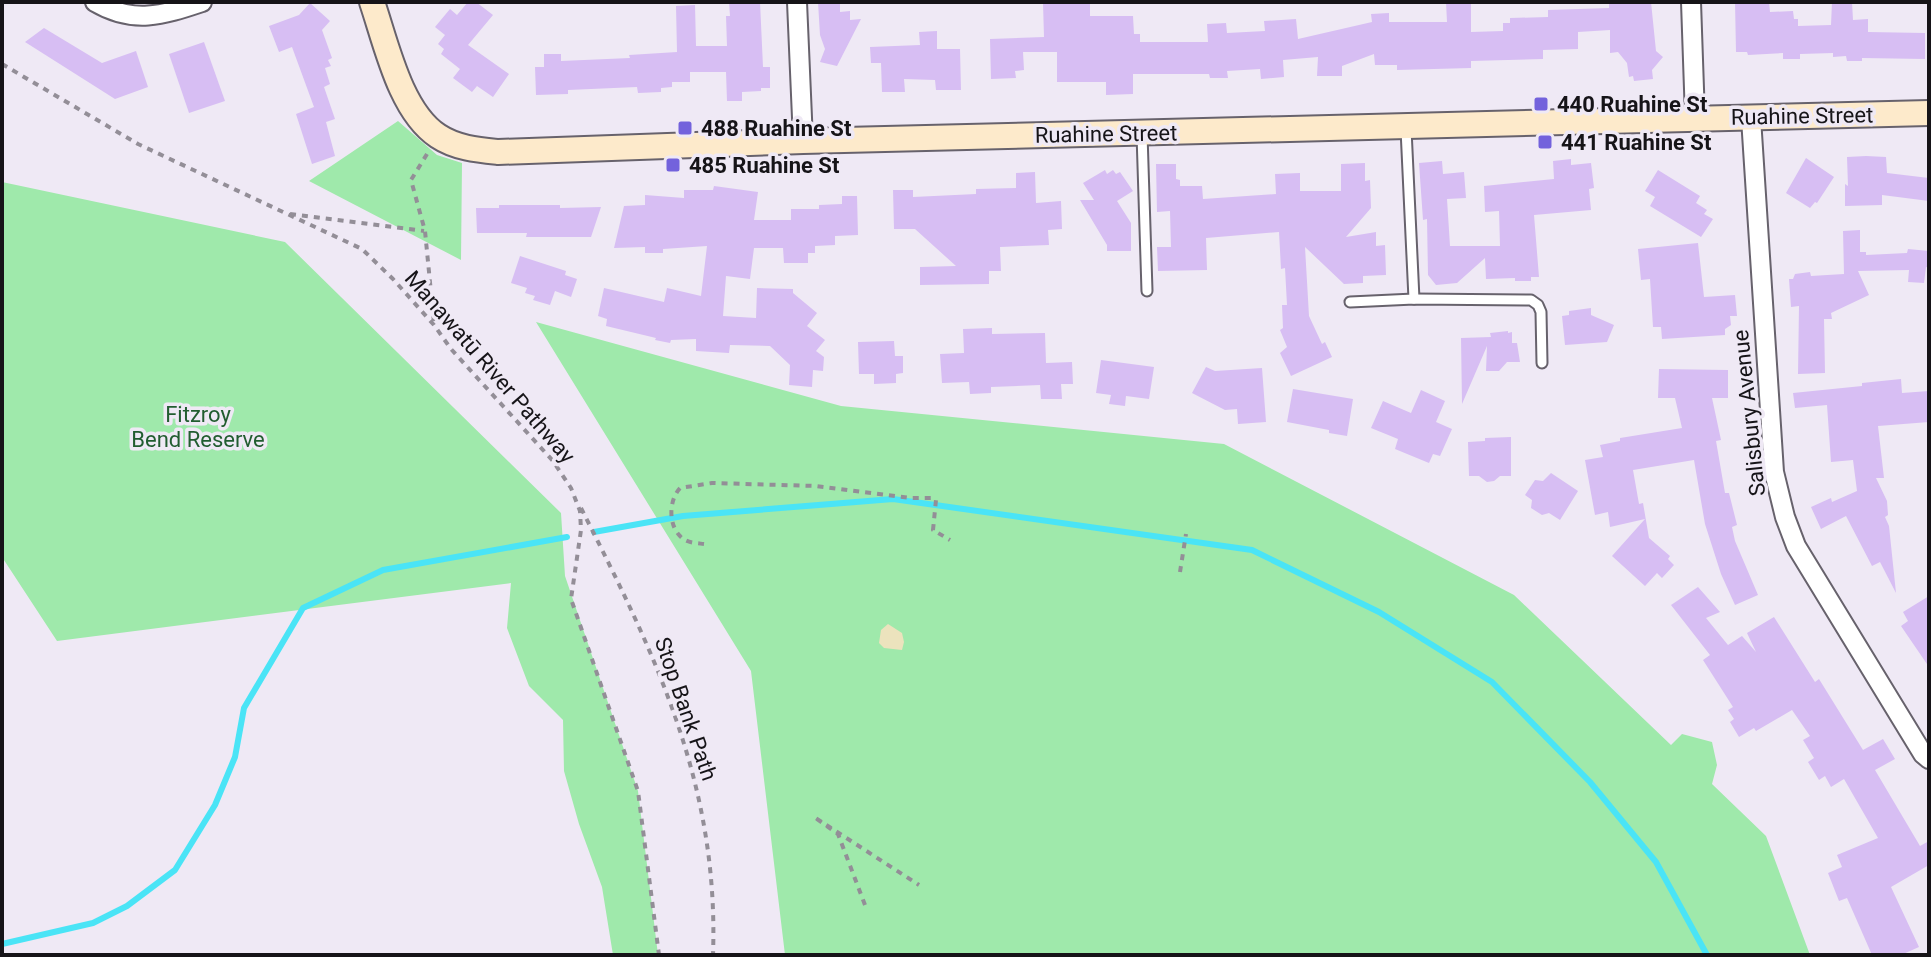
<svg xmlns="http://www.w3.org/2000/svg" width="1931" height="957" font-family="Roboto,sans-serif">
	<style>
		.green { fill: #9fe9ab }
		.sand { fill: #ece3bd }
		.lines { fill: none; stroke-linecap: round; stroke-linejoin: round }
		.stream { stroke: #4ae4f6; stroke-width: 6 }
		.building { fill: #d7bef3 }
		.lane-casing { stroke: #67626c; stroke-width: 13 }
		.street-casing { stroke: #67626c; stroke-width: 22 }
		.secondary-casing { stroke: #67626c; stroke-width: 28 }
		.path { stroke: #938e97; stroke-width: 4; stroke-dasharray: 6 6; stroke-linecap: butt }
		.lane { stroke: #fff; stroke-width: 9 }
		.street { stroke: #fff; stroke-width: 18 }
		.secondary { stroke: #fdeacb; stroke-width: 24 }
		.poi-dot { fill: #7362dc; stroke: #efe9f5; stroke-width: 3 }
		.labels { text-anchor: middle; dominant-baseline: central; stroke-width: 7; stroke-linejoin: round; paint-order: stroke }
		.poi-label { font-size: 22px; font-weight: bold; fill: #161418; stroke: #efe9f5; text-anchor: start }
		.street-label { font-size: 22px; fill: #161418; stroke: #efe9f5 }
		.park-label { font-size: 22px; fill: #225d30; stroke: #efe9f5 }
	</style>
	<rect width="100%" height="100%" fill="#efe9f5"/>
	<!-- green -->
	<g class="green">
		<path d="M 398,121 L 437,155 L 462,163 L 461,260 L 309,181 Z"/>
		<path d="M 2,182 L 285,242 L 561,513 L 565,576 L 638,791 L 658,955 L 613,955 L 602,887 L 579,824 L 564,771 L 563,720 L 529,686 L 507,628 L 511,583 L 57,641 L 2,557 Z"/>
		<path d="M 536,322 L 841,406 L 1224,444 L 1514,595 L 1671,745 L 1682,734 L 1712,742 L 1717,765 L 1712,784 L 1766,836 L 1810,955 L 785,955 L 751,671 Z"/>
	</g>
	<!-- sand -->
	<path class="sand" d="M 888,624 L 902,633 L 904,642 L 902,650 L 884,648 L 879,643 L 881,630 Z"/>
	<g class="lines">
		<!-- stream -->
		<g class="stream">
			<path d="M 594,532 L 683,516 L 893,499 L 1252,550 L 1379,612 L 1492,682 L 1590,782 L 1656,862 L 1707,955"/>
			<path d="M 2,944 L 93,923 L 127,906 L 175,870 L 215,805 L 235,757 L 244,708 L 303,608 L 383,570 L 567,537"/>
		</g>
	</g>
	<!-- building -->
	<g class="building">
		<path d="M 468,2 L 476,2 L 493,15 L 468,45 L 509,74 L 493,97 L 477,86 L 472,92 L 453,78 L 460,69 L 441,54 L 444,49 L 438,44 L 445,35 L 435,27 L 450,9 L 457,15 Z"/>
		<path d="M 729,2 L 760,2 L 763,67 L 770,67 L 770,88 L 761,88 L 761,91 L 742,92 L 742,101 L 727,101 L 726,72 L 690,72 L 690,82 L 672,82 L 672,87 L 661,88 L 661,92 L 638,93 L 637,87 L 568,90 L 568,94 L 536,95 L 535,67 L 544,67 L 544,54 L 561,54 L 561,61 L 630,58 L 629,55 L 677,52 L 676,6 L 695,5 L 696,46 L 727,46 L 726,16 L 730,16 Z"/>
		<path d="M 818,2 L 840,2 L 840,12 L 850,11 L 850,20 L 861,19 L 837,66 L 820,62 L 825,49 L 820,35 Z"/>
		<path d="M 1050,2 L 1090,2 L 1090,16 L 1133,16 L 1134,34 L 1140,34 L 1140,42 L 1208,42 L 1207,24 L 1226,23 L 1227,33 L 1265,31 L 1264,21 L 1296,19 L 1298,39 L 1372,22 L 1371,14 L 1389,13 L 1389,22 L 1447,22 L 1446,2 L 1471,2 L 1471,32 L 1503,31 L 1503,23 L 1510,23 L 1510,18 L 1548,17 L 1548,10 L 1609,8 L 1609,2 L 1651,2 L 1656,51 L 1663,57 L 1652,70 L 1653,79 L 1634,81 L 1633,76 L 1629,77 L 1627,63 L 1618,52 L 1610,53 L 1610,30 L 1578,32 L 1578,49 L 1543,50 L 1543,59 L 1471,61 L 1471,68 L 1397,70 L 1397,65 L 1375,65 L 1374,54 L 1342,66 L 1342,76 L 1317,76 L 1318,57 L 1283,60 L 1284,77 L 1261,79 L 1260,69 L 1227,71 L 1228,78 L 1210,78 L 1209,74 L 1133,74 L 1133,94 L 1106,95 L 1106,82 L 1057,82 L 1057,52 L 1023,52 L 1024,70 L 1015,71 L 1016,78 L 991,79 L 990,39 L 1044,37 L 1043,3 Z"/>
		<path d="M 1735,2 L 1769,2 L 1770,12 L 1793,11 L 1794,19 L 1798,19 L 1798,26 L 1831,25 L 1832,2 L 1852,2 L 1853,20 L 1868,19 L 1868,32 L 1925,33 L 1925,59 L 1862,58 L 1862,61 L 1847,61 L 1846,56 L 1833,57 L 1833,53 L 1800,54 L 1800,59 L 1783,59 L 1783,53 L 1748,55 L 1747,52 L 1736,52 Z"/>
		<path d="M 310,3 L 330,21 L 322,30 L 332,58 L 328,60 L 331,66 L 325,68 L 330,84 L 324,87 L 335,119 L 326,122 L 335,156 L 312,164 L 296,114 L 314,107 L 292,47 L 279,52 L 269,26 L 299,15 Z"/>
		<path d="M 44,28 L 102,63 L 136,51 L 148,87 L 115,99 L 25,42 Z"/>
		<path d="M 937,31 L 937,49 L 960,49 L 961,90 L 936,90 L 935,80 L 904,79 L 905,92 L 882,92 L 881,63 L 871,63 L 870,47 L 920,45 L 919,32 Z"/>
		<path d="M 204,42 L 225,101 L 189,113 L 169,54 Z"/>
		<path d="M 1866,156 L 1886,157 L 1887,173 L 1929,178 L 1929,201 L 1882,195 L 1882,205 L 1845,206 L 1845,184 L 1848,186 L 1847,157 Z"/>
		<path d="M 1806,158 L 1834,177 L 1817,203 L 1815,202 L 1810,208 L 1786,193 Z"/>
		<path d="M 1571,159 L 1571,165 L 1591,163 L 1594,188 L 1589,189 L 1591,210 L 1534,215 L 1539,277 L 1531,277 L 1531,281 L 1515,281 L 1515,278 L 1486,279 L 1485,258 L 1457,283 L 1436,285 L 1428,275 L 1427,219 L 1423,220 L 1419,163 L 1442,161 L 1443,174 L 1464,172 L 1466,198 L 1447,199 L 1450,246 L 1500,246 L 1499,211 L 1485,212 L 1484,186 L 1554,179 L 1553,161 Z"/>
		<path d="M 1365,163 L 1365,181 L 1370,180 L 1371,208 L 1346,237 L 1376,232 L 1376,246 L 1385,245 L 1386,275 L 1363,276 L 1363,283 L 1344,284 L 1305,247 L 1309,316 L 1322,344 L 1325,342 L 1332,357 L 1291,376 L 1280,353 L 1287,347 L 1280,330 L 1283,328 L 1282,305 L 1287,305 L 1285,268 L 1281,269 L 1279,232 L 1206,238 L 1207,270 L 1158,271 L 1157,247 L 1171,247 L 1170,211 L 1157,212 L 1156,164 L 1176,164 L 1176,179 L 1180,180 L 1180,186 L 1202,186 L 1203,199 L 1276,194 L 1275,174 L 1300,173 L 1300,191 L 1341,191 L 1341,164 Z"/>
		<path d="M 1105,170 L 1107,174 L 1113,170 L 1116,174 L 1120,172 L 1133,191 L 1117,201 L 1131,223 L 1131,251 L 1107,251 L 1107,245 L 1080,200 L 1094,200 L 1083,183 Z"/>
		<path d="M 1658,170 L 1700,196 L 1696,203 L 1707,210 L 1704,214 L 1713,219 L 1701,237 L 1650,206 L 1655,197 L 1645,191 Z"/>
		<path d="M 1035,172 L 1036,203 L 1061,201 L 1062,229 L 1048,230 L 1049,245 L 1000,247 L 1001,271 L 989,271 L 989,284 L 920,285 L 920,267 L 956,266 L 915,229 L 894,229 L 893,190 L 913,190 L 913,197 L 976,194 L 976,189 L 1016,188 L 1016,173 Z"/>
		<path d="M 714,186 L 758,192 L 754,220 L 791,220 L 791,209 L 819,209 L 819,205 L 842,204 L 842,196 L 857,196 L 858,235 L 835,236 L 835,245 L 815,246 L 815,253 L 808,253 L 808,263 L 784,263 L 783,248 L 754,248 L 750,279 L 726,276 L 723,316 L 756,318 L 757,288 L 793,289 L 793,293 L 817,313 L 807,326 L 825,340 L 816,351 L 824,357 L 823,371 L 813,370 L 812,387 L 789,385 L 790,365 L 770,346 L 730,345 L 729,353 L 696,351 L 696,339 L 671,340 L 670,343 L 655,340 L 656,338 L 606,326 L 607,319 L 598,316 L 604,288 L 664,302 L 667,288 L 701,296 L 707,246 L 663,249 L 663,253 L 645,253 L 645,247 L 614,248 L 624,206 L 645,205 L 645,195 L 684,198 L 684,190 L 713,190 Z"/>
		<path d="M 499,205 L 560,205 L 560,208 L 601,207 L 591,237 L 526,237 L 527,233 L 477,233 L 476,208 L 499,208 Z"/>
		<path d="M 1860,230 L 1860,252 L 1866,252 L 1866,255 L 1907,253 L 1908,249 L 1929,251 L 1929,268 L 1926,267 L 1924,283 L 1908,282 L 1909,270 L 1858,271 L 1869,295 L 1831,313 L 1832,319 L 1824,319 L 1825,373 L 1798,374 L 1799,306 L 1791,307 L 1789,279 L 1793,279 L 1795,274 L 1810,272 L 1811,276 L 1844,274 L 1843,231 Z"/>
		<path d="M 1698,243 L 1704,297 L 1735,295 L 1737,316 L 1730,316 L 1731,325 L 1725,329 L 1725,335 L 1662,339 L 1661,327 L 1653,327 L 1650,279 L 1641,280 L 1638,249 Z"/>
		<path d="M 520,256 L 566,271 L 565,275 L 577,279 L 571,297 L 555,291 L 550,305 L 533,300 L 535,296 L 525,293 L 527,288 L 511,283 Z"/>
		<path d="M 1591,308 L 1591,315 L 1614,325 L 1607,342 L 1565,345 L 1562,316 L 1569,315 L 1569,311 Z"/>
		<path d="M 992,328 L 992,334 L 1045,333 L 1046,363 L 1072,362 L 1073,384 L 1061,384 L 1062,399 L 1041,399 L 1040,385 L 991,387 L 991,393 L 970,394 L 969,382 L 942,383 L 940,354 L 964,353 L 963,329 Z"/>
		<path d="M 1508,331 L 1508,333 L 1512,332 L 1512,343 L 1517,343 L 1520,362 L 1507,362 L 1499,371 L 1486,371 L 1487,346 L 1462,404 L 1461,338 L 1491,337 L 1490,333 Z"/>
		<path d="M 894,341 L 895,356 L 903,356 L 903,373 L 896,374 L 896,383 L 874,384 L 874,374 L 859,374 L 858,342 Z"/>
		<path d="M 1101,360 L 1154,367 L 1149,399 L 1126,396 L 1125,406 L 1109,404 L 1111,395 L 1096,393 Z"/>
		<path d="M 1206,367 L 1215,371 L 1262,368 L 1266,422 L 1238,424 L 1237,409 L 1225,410 L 1192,393 Z"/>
		<path d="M 1659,369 L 1728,370 L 1728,398 L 1712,398 L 1721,440 L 1716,441 L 1725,493 L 1729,493 L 1737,525 L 1732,527 L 1735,541 L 1758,595 L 1735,605 L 1721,574 L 1705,524 L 1694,460 L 1633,470 L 1639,504 L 1643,503 L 1649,538 L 1670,556 L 1668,559 L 1674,565 L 1662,578 L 1657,573 L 1645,586 L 1612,556 L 1645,519 L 1610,527 L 1608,512 L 1595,515 L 1585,460 L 1603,457 L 1600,445 L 1620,441 L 1620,438 L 1682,428 L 1675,398 L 1658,398 Z"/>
		<path d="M 1901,379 L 1902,393 L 1929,391 L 1929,422 L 1878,426 L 1884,478 L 1876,478 L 1887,501 L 1888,515 L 1885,517 L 1889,526 L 1896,593 L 1880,562 L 1872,566 L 1846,516 L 1821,529 L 1811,507 L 1831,498 L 1832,502 L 1857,491 L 1853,460 L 1831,462 L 1827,405 L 1795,408 L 1793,393 L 1862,386 L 1862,383 Z"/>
		<path d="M 1293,389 L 1353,399 L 1347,436 L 1329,433 L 1329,430 L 1287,422 Z"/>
		<path d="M 1421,390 L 1445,401 L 1436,422 L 1452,429 L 1440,456 L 1433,454 L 1429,463 L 1395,449 L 1398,439 L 1371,428 L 1383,401 L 1411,413 Z"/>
		<path d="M 1511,437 L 1511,476 L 1500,476 L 1494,481 L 1487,482 L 1479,476 L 1469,476 L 1468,442 L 1485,441 L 1485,438 Z"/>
		<path d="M 1551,473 L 1578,491 L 1560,520 L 1549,513 L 1542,515 L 1531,508 L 1532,500 L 1525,495 L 1535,480 L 1543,481 Z"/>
		<path d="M 1698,587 L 1720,612 L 1706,618 L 1728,645 L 1742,636 L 1756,652 L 1747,633 L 1774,617 L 1815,682 L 1819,679 L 1863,750 L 1883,739 L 1895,759 L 1875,770 L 1920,846 L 1929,841 L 1929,865 L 1891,887 L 1919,947 L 1901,955 L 1872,955 L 1847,898 L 1839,901 L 1828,873 L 1842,867 L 1837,855 L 1878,838 L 1844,779 L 1831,787 L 1825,776 L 1819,780 L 1808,762 L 1814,758 L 1803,740 L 1810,736 L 1792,710 L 1756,731 L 1754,728 L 1739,737 L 1730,722 L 1734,719 L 1728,710 L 1733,707 L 1703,660 L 1710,655 L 1671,605 Z"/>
		<path d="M 1929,596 L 1929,667 L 1901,626 L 1908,621 L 1903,612 Z"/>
	</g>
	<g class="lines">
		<!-- lane casing -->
		<g class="lane-casing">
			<g id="lane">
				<path d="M 1406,129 L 1414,299"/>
				<path d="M 1142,134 L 1147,291"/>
				<path d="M 1350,302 L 1414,299 L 1531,300 L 1538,305 L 1541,312 L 1542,363"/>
			</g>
		</g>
		<!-- street casing -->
		<g class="street-casing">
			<g id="street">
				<path d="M 95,2 C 134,25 163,15 202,2"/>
				<path d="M 797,2 L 803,141"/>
				<path d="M 1691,2 L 1695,118"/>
				<path d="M 1751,118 L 1774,472 L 1785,517 L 1796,546 L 1923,754 L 1929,759"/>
			</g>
		</g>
		<!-- secondary casing -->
		<g class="secondary-casing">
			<path id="secondary" d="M 372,2 C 386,43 400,111 438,136 C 456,148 478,150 498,152 L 803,141 L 1929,113"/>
		</g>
		<!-- path -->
		<g class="path">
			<path d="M 2,64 L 138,144 L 362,249 L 393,279 L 434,325 L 451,349 L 553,461 L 571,488 L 580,511 L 581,530 L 571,599 L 638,791 L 659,955"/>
			<path d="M 427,154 L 411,180 L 425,231 L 434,323"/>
			<path d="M 290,214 L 424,231"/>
			<path d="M 581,508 C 656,656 719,785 713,955"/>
			<path d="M 704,544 C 696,543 686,543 680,536 C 668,524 669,500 680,488 L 712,483 L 816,486 L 910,498 L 932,498 L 936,500 L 933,530 L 950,540"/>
			<path d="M 1180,572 L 1186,534"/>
			<path d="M 865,905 L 838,834 L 814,817 L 919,885"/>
		</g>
		<!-- lane -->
		<use href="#lane" class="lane"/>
		<!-- street -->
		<use href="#street" class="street"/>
		<!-- secondary -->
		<use href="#secondary" class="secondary"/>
	</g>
	<!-- markers -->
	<g class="poi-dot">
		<rect x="1533" y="96" width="16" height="16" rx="4"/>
		<rect x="677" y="120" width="16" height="16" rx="4"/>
		<rect x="1537" y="134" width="16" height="16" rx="4"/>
		<rect x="665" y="157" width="16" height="16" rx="4"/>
	</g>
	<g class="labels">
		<!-- poi labels -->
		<g class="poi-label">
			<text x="1557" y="104">440 Ruahine St</text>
			<text x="701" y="128">488 Ruahine St</text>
			<text x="1561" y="142">441 Ruahine St</text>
			<text x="689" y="165">485 Ruahine St</text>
		</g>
		<!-- street labels -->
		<g class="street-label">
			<text transform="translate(1802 116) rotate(-1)">Ruahine Street</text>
			<text transform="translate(1106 134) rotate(-1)">Ruahine Street</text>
			<text transform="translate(490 367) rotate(49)">Manawatū River Pathway</text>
			<text transform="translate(1749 413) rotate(-96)">Salisbury Avenue</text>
			<text transform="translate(686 709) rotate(71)">Stop Bank Path</text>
		</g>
		<!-- park labels -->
		<g class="park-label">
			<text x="198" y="414">Fitzroy<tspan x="198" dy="25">Bend Reserve</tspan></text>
		</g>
	</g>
	<!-- border -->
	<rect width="1931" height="957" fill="none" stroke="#161418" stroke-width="8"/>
</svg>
